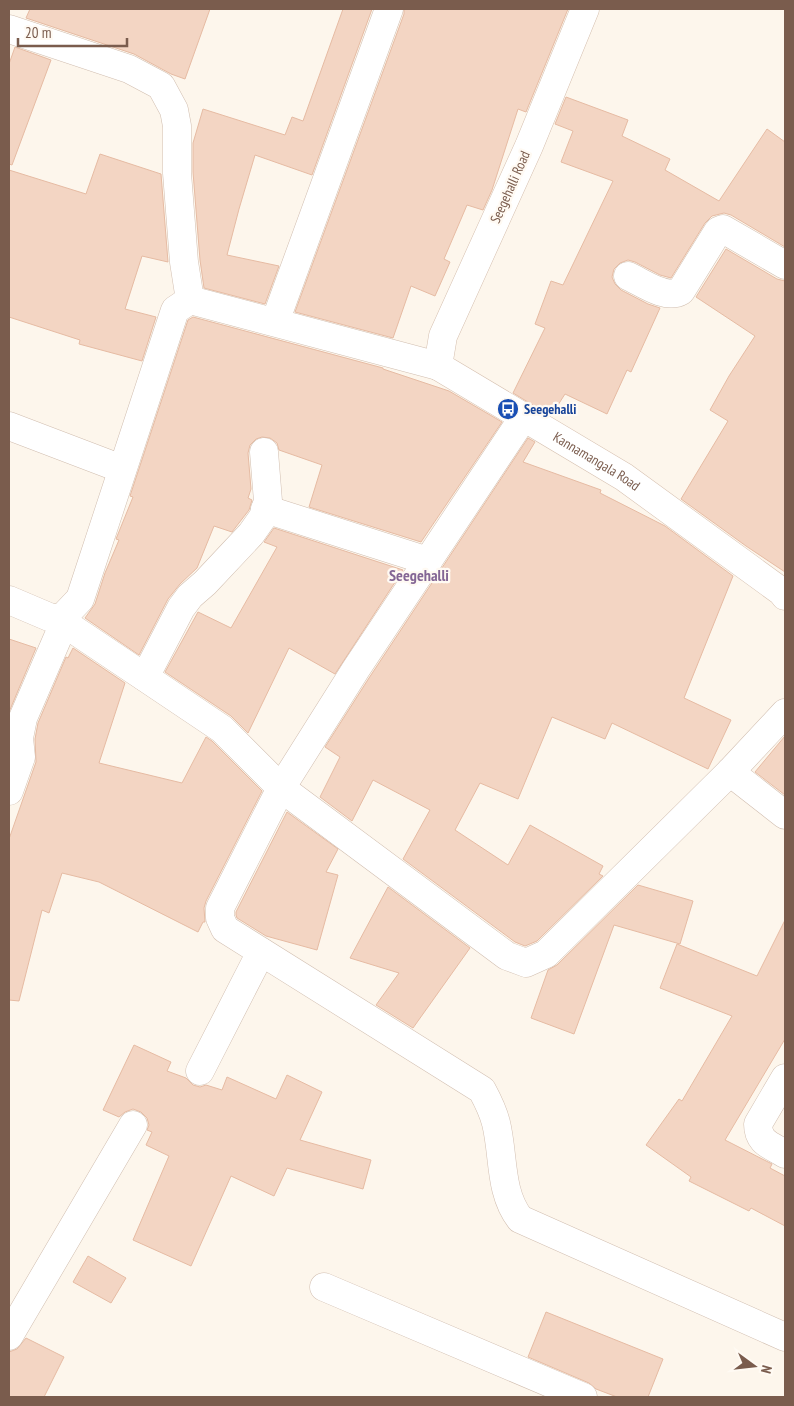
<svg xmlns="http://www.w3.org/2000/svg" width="794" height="1406" font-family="'PT Sans Narrow',sans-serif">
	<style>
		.building { fill: #f3d5c3; stroke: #e6bba3 }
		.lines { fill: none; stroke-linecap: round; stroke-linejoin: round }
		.street-casing { stroke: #d1beb0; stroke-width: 29 }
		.secondary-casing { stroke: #d6c0b0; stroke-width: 29 }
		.street { stroke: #fff; stroke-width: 28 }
		.secondary { stroke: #fff; stroke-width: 28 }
		.labels { text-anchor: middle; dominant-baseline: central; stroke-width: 4.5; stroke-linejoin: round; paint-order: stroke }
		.street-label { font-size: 14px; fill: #7a5c4d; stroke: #fffaf3 }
		.transit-label { font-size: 14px; font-weight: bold; fill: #164399; stroke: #fffaf3; text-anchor: start }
		.quarter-label { font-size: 16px; font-weight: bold; fill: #846695; stroke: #fffaf3 }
	</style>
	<rect width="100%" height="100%" fill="#fdf6ec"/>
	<!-- building -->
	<g class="building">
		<path d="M 30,9 L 210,9 L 185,79 L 171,74 L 134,54 L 26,18 Z"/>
		<path d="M 343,9 L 372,9 L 312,175 L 255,155 L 239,209 L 227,255 L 279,266 L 265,304 L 204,288 L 200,260 L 193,172 L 193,143 L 203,109 L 285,135 L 292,117 L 303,121 Z"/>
		<path d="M 404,9 L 568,9 L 526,112 L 518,109 L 492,190 L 483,210 L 467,205 L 444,259 L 450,262 L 435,296 L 411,286 L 393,338 L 295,312 L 404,14 Z"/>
		<path d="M 15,47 L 51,60 L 12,165 L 9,164 L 9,64 Z"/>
		<path d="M 566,97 L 628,120 L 622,136 L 670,159 L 665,170 L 719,201 L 767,129 L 785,142 L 785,247 L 731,215 L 724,213 L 712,216 L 705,223 L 671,278 L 660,275 L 635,262 L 628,260 L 620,263 L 614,269 L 612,277 L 615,284 L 621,290 L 648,304 L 660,308 L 631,372 L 627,370 L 607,414 L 565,394 L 551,416 L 513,393 L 545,328 L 535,324 L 551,281 L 563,285 L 613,181 L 561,162 L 573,131 L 555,124 Z"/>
		<path d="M 100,154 L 161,174 L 168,262 L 142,256 L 125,309 L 156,317 L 142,361 L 79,344 L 80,340 L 9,317 L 9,170 L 86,194 Z"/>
		<path d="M 726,249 L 777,279 L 785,281 L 785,572 L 746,546 L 681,499 L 728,421 L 710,410 L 729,376 L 755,336 L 696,297 Z"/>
		<path d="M 193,317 L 383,368 L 383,369 L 449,391 L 502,422 L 421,542 L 309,507 L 322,465 L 279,450 L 277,443 L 270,438 L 262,437 L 256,439 L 250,445 L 248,453 L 251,489 L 248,498 L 252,500 L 249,510 L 232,532 L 214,526 L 197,568 L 180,584 L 168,599 L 139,655 L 85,618 L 95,604 L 105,573 L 119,540 L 116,539 L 133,497 L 130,496 L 188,320 Z"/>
		<path d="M 528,438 L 535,442 L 523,462 L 601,490 L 600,493 L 665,526 L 733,576 L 684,698 L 731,720 L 708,769 L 612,723 L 605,739 L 552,717 L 518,799 L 480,783 L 455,830 L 508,865 L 530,825 L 603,866 L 599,874 L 603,876 L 537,941 L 525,946 L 515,942 L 403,859 L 430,810 L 373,780 L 352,821 L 320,797 L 340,757 L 325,747 L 369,678 Z"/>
		<path d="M 274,528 L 403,570 L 335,674 L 289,648 L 248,733 L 231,716 L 165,672 L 198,612 L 231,628 L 277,547 L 264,542 Z"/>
		<path d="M 9,639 L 36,648 L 9,712 Z"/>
		<path d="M 73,648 L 125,683 L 99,763 L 182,783 L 206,737 L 212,741 L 262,791 L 206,901 L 204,908 L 205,922 L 203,922 L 198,932 L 99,882 L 62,873 L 49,913 L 42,910 L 19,1001 L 9,1000 L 9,839 L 36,762 L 35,739 L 38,723 L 66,657 L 68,658 Z"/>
		<path d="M 785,736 L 785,795 L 755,772 Z"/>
		<path d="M 287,812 L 338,849 L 326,872 L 338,875 L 317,950 L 266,936 L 237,918 L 236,915 L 236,912 Z"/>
		<path d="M 638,885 L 693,901 L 680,944 L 614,925 L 574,1034 L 531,1018 L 548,970 L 557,965 Z"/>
		<path d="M 388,887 L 470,948 L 413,1028 L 376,1005 L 399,973 L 350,958 Z"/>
		<path d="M 785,920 L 785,1039 L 725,1140 L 772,1164 L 770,1168 L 785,1176 L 785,1226 L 751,1208 L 749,1211 L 689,1181 L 691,1177 L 646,1145 L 679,1099 L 682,1101 L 732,1016 L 660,988 L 677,944 L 757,976 Z"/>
		<path d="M 134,1045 L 171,1062 L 167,1071 L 186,1078 L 193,1085 L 200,1087 L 206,1085 L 222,1090 L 227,1077 L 276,1099 L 287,1075 L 322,1092 L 300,1140 L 371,1160 L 363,1189 L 287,1168 L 274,1196 L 231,1176 L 191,1266 L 133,1240 L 169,1156 L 146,1145 L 152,1132 L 147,1130 L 149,1125 L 147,1118 L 141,1112 L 133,1109 L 125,1112 L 119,1117 L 103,1110 Z"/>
		<path d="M 88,1256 L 126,1278 L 111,1303 L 73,1282 Z"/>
		<path d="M 546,1312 L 663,1359 L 648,1397 L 617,1397 L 596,1389 L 589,1383 L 528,1357 Z"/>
		<path d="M 26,1338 L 64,1357 L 44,1397 L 9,1397 L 9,1352 L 17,1349 Z"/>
	</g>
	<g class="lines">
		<!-- street casing -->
		<g class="street-casing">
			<g id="street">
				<path d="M 9,29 L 129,69 L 161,86 L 174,110 L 177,126 L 177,173 L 184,262 L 190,300"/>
				<path d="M 628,276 C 643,283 666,300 681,291 L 718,231 L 723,229 L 785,265"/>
				<path d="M 190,300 L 438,366"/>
				<path d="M 275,322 L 389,9"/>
				<path d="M 523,418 L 356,669 L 281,788 L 220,908 L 220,918 L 225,929 L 482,1090 C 488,1101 493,1111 496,1123 C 504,1155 499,1192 520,1219 L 785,1337"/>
				<path d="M 9,426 L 122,469"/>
				<path d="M 265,509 L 428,561"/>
				<path d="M 9,600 L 49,617 L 61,619 L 80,599 L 175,310 L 190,300"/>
				<path d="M 61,619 L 64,623 L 222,729 L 281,788 L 507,956 L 526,963 L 546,954 L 730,772 L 785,713"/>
				<path d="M 145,677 L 181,608 L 190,596 L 205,583 L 251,534 L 263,517 L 268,501 L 264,452"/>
				<path d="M 730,772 L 785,815"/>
				<path d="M 9,791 L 21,757 L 19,738 L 23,718 L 64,623"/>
				<path d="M 200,1071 L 261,952"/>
				<path d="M 785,1078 L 758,1124 C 758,1143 771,1145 785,1154"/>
				<path d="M 324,1287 L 583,1397"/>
				<path d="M 9,1336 L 133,1125"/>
			</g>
		</g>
		<!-- secondary casing -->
		<g class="secondary-casing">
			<g id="secondary">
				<path id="s1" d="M 585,9 L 529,146 L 443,336 L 438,366 L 624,477 L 782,592 L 785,596"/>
			</g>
		</g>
		<!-- street -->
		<use href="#street" class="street"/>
		<!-- secondary -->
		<use href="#secondary" class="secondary"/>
	</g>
	<!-- icons -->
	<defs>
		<g id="bus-disc" transform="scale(1.125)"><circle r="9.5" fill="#1a4fb4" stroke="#fffaf3"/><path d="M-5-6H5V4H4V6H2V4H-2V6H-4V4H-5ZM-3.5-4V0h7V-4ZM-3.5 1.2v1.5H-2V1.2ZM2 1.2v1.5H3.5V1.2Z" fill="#fff"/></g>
	</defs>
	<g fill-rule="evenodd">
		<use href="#bus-disc" x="508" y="409"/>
	</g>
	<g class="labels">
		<!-- street labels -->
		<g class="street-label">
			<text transform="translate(510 187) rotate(-66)">Seegehalli Road</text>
			<text stroke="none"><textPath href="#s1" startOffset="572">Kannamangala Road</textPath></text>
		</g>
		<!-- transit labels -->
		<g class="transit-label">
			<text x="524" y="409">Seegehalli</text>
		</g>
		<!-- quarter labels -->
		<g class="quarter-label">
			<text x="419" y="575">Seegehalli</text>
		</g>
	</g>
	<!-- border -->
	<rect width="794" height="1406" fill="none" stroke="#7a5c4d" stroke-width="20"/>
	<!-- north arrow -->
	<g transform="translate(754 1366) rotate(105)" stroke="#fffaf3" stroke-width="4" paint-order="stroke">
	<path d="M0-4L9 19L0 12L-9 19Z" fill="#7a5c4d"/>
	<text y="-8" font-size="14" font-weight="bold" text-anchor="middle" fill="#7a5c4d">N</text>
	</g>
	<!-- scale -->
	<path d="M18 38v8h109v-8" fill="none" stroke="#7a5c4d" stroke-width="2.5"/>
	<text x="25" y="38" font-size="15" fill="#7a5c4d" stroke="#fffaf3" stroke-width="4" paint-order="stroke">20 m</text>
</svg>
